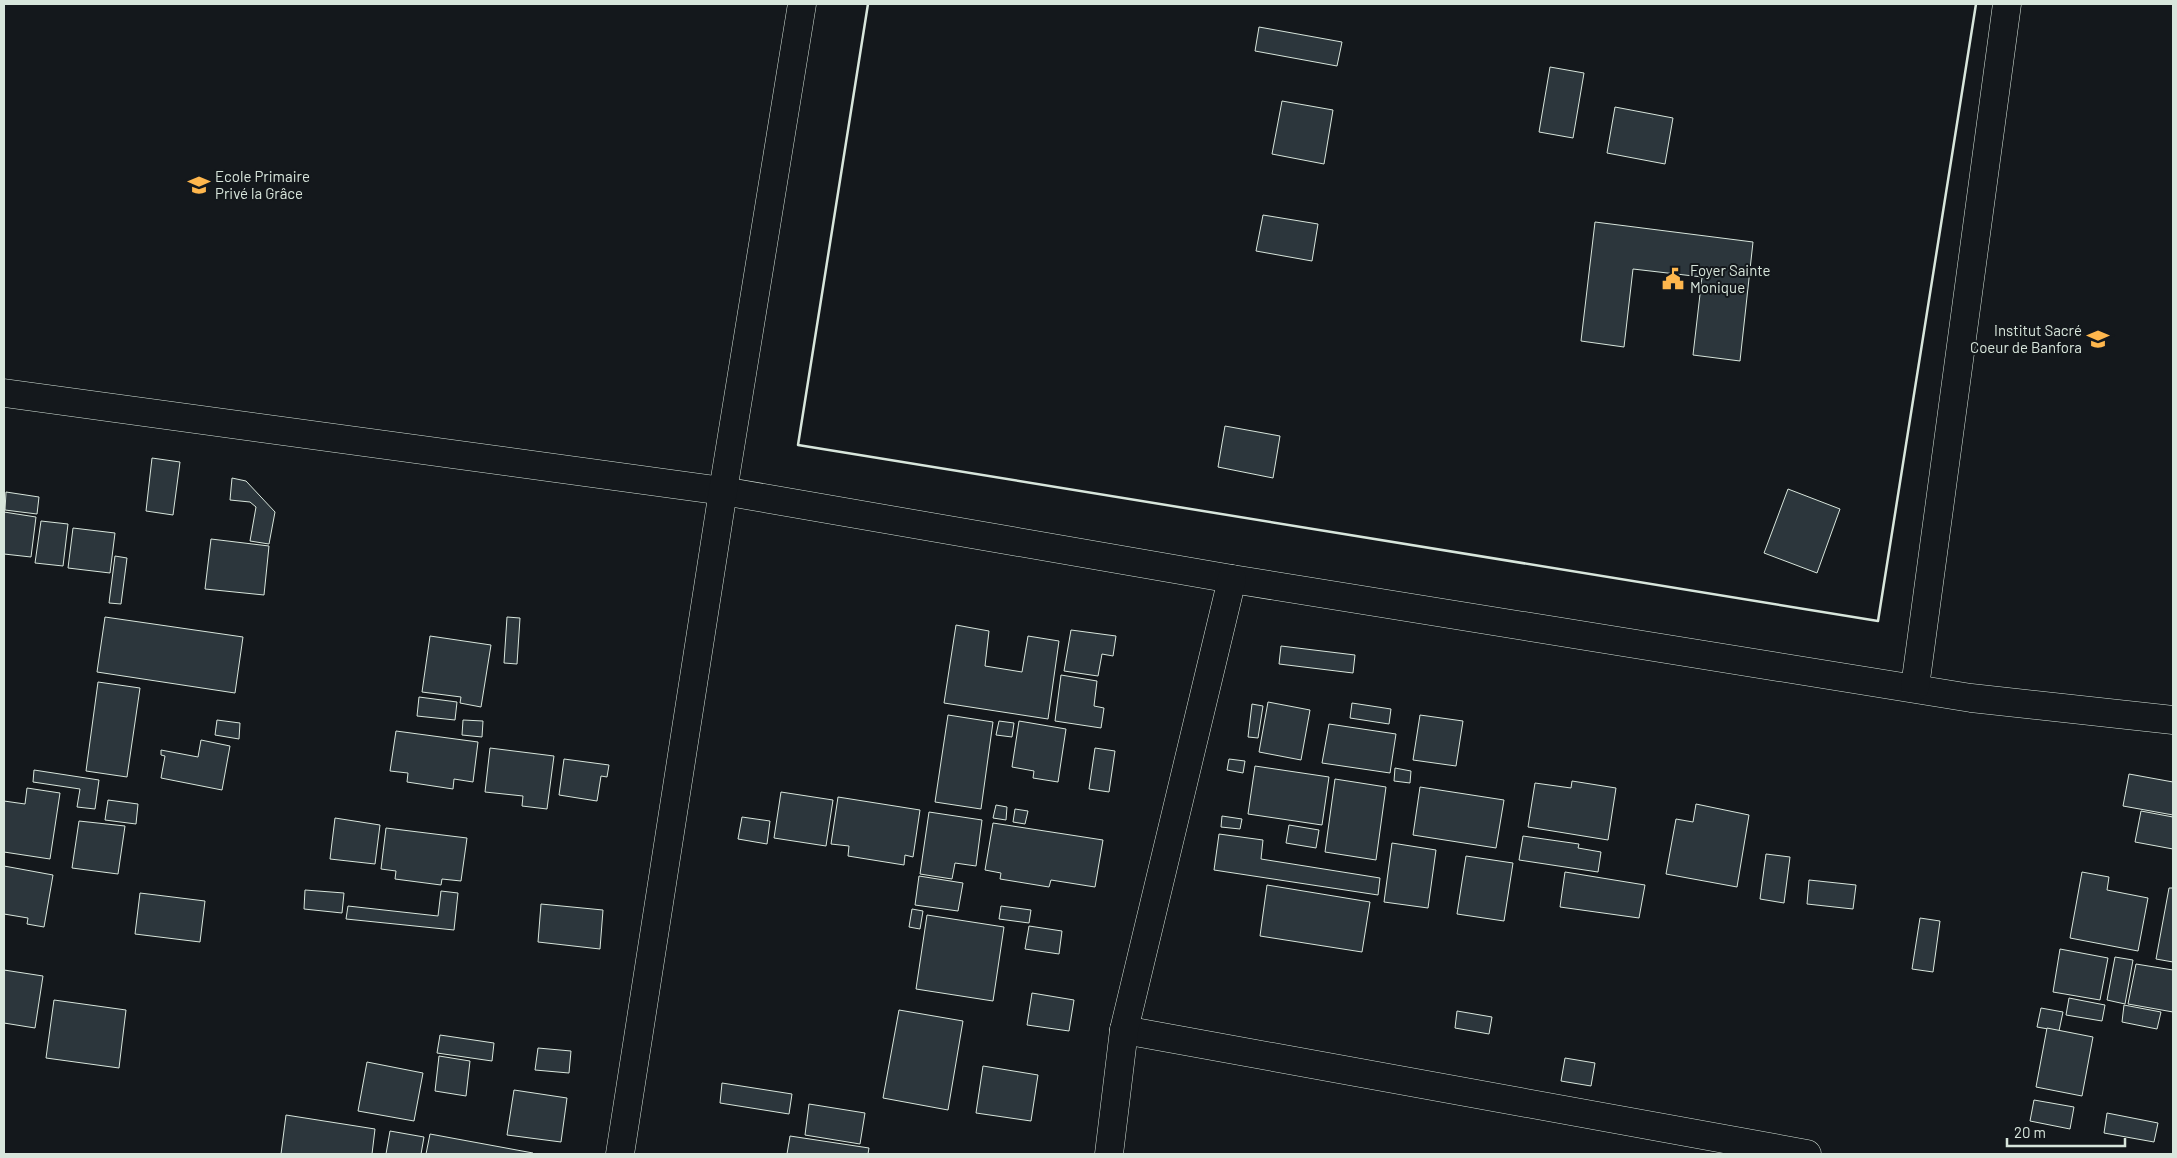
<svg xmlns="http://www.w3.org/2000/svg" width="2177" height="1158" font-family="Barlow,sans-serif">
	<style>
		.building { fill: #2c363c; stroke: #d8e6dc }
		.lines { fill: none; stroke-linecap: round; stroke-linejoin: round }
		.minor-casing { stroke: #d8e6dc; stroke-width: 29 }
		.minor { stroke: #14181c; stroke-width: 28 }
		.wall { stroke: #d8e6dc; stroke-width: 2.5 }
		.labels { text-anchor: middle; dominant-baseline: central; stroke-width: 4; stroke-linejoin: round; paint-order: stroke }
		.poi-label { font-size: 15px; fill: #d8e6dc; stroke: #14181c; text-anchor: start }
	</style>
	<rect width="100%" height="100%" fill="#14181c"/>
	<!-- building -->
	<g class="building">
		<path d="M 1259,27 L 1342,42 L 1337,66 L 1255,51 Z"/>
		<path d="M 1550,67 L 1584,73 L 1573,138 L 1539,132 Z"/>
		<path d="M 1282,101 L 1333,110 L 1324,164 L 1272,154 Z"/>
		<path d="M 1615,107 L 1673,118 L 1665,164 L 1607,153 Z"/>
		<path d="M 1263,215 L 1318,224 L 1312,261 L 1256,251 Z"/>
		<path d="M 1595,222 L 1753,242 L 1740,361 L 1693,355 L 1702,277 L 1633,269 L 1624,347 L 1581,341 Z"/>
		<path d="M 1225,426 L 1280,436 L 1273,478 L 1218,467 Z"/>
		<path d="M 152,458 L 180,462 L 173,515 L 146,511 Z"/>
		<path d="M 232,478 L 246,481 L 275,512 L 269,544 L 250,541 L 256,507 L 250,502 L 230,500 Z"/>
		<path d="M 1788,489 L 1840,509 L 1817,573 L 1764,553 Z"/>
		<path d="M 6,492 L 39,497 L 37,514 L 5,510 Z"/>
		<path d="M 4,512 L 36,517 L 31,557 L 4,554 Z"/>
		<path d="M 41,521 L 68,524 L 63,566 L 35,563 Z"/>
		<path d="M 73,528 L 115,533 L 110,573 L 68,568 Z"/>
		<path d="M 211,539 L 269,546 L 264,595 L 205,589 Z"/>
		<path d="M 115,556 L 127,558 L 121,604 L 109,603 Z"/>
		<path d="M 105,617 L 243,637 L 235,693 L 97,672 Z"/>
		<path d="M 507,617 L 520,618 L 517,664 L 504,663 Z"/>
		<path d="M 956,625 L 989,631 L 985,666 L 1022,672 L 1028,636 L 1059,641 L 1048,719 L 944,703 Z"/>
		<path d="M 1071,630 L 1116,636 L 1113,656 L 1102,654 L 1098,676 L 1064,671 Z"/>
		<path d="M 430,636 L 491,645 L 481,707 L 460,703 L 461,697 L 422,692 Z"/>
		<path d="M 1281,646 L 1355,655 L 1353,673 L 1279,664 Z"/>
		<path d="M 1061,675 L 1097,681 L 1094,706 L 1104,708 L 1101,728 L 1055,721 Z"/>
		<path d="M 98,682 L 140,688 L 127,777 L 86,771 Z"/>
		<path d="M 419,697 L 457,702 L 455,720 L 417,716 Z"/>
		<path d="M 1268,702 L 1310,710 L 1301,760 L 1259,752 Z"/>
		<path d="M 1352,703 L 1391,709 L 1389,724 L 1350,718 Z"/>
		<path d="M 1252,704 L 1263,706 L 1258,738 L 1248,737 Z"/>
		<path d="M 948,715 L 993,722 L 981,809 L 935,802 Z"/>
		<path d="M 1420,715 L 1463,721 L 1456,766 L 1413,760 Z"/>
		<path d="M 217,720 L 240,723 L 239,739 L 215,735 Z"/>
		<path d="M 463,720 L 483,721 L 482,737 L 462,735 Z"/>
		<path d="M 999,721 L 1014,723 L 1012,737 L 996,735 Z"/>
		<path d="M 1019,721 L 1066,729 L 1058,782 L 1033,778 L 1034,771 L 1012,767 Z"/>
		<path d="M 1329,724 L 1396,734 L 1390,773 L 1322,763 Z"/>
		<path d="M 396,731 L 478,742 L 473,782 L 454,779 L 453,789 L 407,782 L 408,773 L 390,771 Z"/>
		<path d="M 201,740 L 230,746 L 222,790 L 161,778 L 165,756 L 161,755 L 161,750 L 198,757 Z"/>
		<path d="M 490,748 L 554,756 L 547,809 L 522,806 L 523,796 L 485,792 Z"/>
		<path d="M 1095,748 L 1115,751 L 1109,792 L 1089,789 Z"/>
		<path d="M 564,759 L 609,765 L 607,777 L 601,776 L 597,801 L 559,795 Z"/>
		<path d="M 1229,759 L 1245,761 L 1243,773 L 1227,770 Z"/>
		<path d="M 1255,766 L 1329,777 L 1322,825 L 1248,814 Z"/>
		<path d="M 1395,768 L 1411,771 L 1410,783 L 1394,781 Z"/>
		<path d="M 34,770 L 99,780 L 95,809 L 77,807 L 80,789 L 33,782 Z"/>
		<path d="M 2129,774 L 2173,782 L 2173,815 L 2123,806 Z"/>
		<path d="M 1335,779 L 1386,787 L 1376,860 L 1325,852 Z"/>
		<path d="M 1572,781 L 1616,788 L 1608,840 L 1528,827 L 1535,783 L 1571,788 Z"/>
		<path d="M 1420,787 L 1504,800 L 1496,848 L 1413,835 Z"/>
		<path d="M 27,788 L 60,793 L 50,859 L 4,852 L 4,801 L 25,804 Z"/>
		<path d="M 781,792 L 833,800 L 826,846 L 774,838 Z"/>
		<path d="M 838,797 L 920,810 L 913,857 L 905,855 L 904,865 L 848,856 L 849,846 L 831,844 Z"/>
		<path d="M 108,800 L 138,804 L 136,824 L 105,820 Z"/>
		<path d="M 1696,804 L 1749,815 L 1737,887 L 1666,874 L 1676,819 L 1693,822 Z"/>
		<path d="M 996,805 L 1007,807 L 1006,820 L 993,818 Z"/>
		<path d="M 1015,809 L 1028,811 L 1025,824 L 1013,822 Z"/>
		<path d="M 2141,811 L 2173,817 L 2173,849 L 2135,842 Z"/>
		<path d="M 929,812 L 982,820 L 976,866 L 955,863 L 952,879 L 920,874 Z"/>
		<path d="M 1222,816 L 1242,819 L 1240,829 L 1221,827 Z"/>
		<path d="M 742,817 L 770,821 L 767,844 L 738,839 Z"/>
		<path d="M 335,818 L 380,825 L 375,864 L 330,859 Z"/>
		<path d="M 79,821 L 125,826 L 118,874 L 72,868 Z"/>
		<path d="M 993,823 L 1103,840 L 1095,887 L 1051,880 L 1049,887 L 1000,879 L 1001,873 L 985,870 Z"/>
		<path d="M 1289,825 L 1319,830 L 1316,848 L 1286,843 Z"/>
		<path d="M 386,828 L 467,838 L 461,881 L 442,879 L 441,885 L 395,879 L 396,871 L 381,869 Z"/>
		<path d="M 1219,834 L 1263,840 L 1261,859 L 1380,878 L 1378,895 L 1214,870 Z"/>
		<path d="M 1523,836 L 1579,844 L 1578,848 L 1601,852 L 1598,872 L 1519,860 Z"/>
		<path d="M 1392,843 L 1436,850 L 1428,908 L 1384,902 Z"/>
		<path d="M 1766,854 L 1790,857 L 1784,903 L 1760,899 Z"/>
		<path d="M 1466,856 L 1513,863 L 1504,921 L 1457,914 Z"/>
		<path d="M 4,866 L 53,875 L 44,927 L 27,924 L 28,918 L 4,914 Z"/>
		<path d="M 1565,872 L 1645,885 L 1639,918 L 1560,907 Z"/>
		<path d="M 2082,872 L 2109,877 L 2107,890 L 2148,898 L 2138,951 L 2070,938 Z"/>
		<path d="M 919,876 L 963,883 L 958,911 L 915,905 Z"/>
		<path d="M 1809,880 L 1856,885 L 1853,909 L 1807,904 Z"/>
		<path d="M 1267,885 L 1370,902 L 1362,952 L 1260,936 Z"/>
		<path d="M 2169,888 L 2173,888 L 2173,962 L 2156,959 Z"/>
		<path d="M 305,890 L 344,893 L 342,913 L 304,909 Z"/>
		<path d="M 441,891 L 458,893 L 454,930 L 346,919 L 348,906 L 438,916 Z"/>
		<path d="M 140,893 L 205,901 L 200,942 L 135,934 Z"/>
		<path d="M 541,904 L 603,910 L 600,949 L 538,942 Z"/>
		<path d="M 1001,906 L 1031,910 L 1029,923 L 999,919 Z"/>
		<path d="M 912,909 L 923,911 L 920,929 L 909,927 Z"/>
		<path d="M 927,915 L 1004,927 L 993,1001 L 916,989 Z"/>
		<path d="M 1920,918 L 1940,921 L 1933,972 L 1912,969 Z"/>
		<path d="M 1029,926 L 1062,931 L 1059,954 L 1025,949 Z"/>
		<path d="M 2060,949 L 2108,958 L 2100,1000 L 2053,992 Z"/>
		<path d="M 2115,957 L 2133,960 L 2125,1004 L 2107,1000 Z"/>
		<path d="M 2136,964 L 2173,970 L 2173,1012 L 2128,1004 Z"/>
		<path d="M 4,970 L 43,976 L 35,1028 L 4,1023 Z"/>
		<path d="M 1032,993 L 1074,1000 L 1069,1031 L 1027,1025 Z"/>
		<path d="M 2069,998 L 2105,1005 L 2102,1021 L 2066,1015 Z"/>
		<path d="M 54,1000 L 126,1010 L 119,1068 L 46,1058 Z"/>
		<path d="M 2124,1005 L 2161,1012 L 2157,1029 L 2122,1022 Z"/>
		<path d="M 2041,1008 L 2063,1012 L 2059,1031 L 2037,1027 Z"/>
		<path d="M 899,1010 L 963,1021 L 948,1110 L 883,1098 Z"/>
		<path d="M 1457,1011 L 1492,1017 L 1489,1034 L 1455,1028 Z"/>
		<path d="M 2047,1028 L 2093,1037 L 2082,1096 L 2036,1087 Z"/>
		<path d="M 440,1035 L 494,1043 L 492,1061 L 437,1053 Z"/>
		<path d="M 538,1048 L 571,1051 L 569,1073 L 535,1070 Z"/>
		<path d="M 439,1056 L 470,1061 L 466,1096 L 435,1091 Z"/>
		<path d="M 1565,1058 L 1595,1063 L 1591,1086 L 1561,1081 Z"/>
		<path d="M 367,1062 L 423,1073 L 414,1121 L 358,1111 Z"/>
		<path d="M 983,1066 L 1038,1075 L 1031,1121 L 976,1113 Z"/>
		<path d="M 722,1083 L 792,1094 L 789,1114 L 720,1103 Z"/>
		<path d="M 514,1090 L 567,1098 L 561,1142 L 507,1135 Z"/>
		<path d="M 2034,1100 L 2074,1107 L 2070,1129 L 2030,1121 Z"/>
		<path d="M 809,1104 L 865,1113 L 860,1144 L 805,1135 Z"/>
		<path d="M 2107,1113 L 2158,1123 L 2154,1142 L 2104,1133 Z"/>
		<path d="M 286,1115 L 375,1129 L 372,1154 L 281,1154 Z"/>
		<path d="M 390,1131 L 424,1137 L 421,1154 L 386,1154 Z"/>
		<path d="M 430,1134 L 533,1153 L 532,1154 L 426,1154 Z"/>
		<path d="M 790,1136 L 869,1148 L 868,1154 L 787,1154 Z"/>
	</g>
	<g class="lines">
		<!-- minor casing -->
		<g class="minor-casing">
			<g id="minor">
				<path d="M 4,393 L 723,491 L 1232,579 L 1971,698 L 2173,720"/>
				<path d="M 1915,687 L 2007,4"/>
				<path d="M 1124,1030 L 1807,1154"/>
				<path d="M 620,1154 L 723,491 L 802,4"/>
				<path d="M 1109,1154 L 1124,1030 L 1232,579"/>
			</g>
		</g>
		<!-- minor -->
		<use href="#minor" class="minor"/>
		<!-- wall -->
		<path class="wall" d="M 868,4 L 798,445 L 1878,621 L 1976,4"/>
	</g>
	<!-- icons -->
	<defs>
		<g id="school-bare" transform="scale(1.725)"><path d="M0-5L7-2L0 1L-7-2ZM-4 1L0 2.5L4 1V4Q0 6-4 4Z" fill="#ffb74d" stroke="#14181c" stroke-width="2.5" paint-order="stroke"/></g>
		<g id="civic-bare" transform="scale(1.725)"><path d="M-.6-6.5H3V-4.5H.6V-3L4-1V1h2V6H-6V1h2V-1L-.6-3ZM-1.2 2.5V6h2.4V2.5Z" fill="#ffb74d" stroke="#14181c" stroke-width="2.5" paint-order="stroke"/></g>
	</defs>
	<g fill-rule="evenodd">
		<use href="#school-bare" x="199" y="185"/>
		<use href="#civic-bare" x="1673" y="279"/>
		<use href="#school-bare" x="2098" y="339"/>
	</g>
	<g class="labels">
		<!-- poi labels -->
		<g class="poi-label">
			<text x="215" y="176">Ecole Primaire<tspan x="215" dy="17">Privé la Grâce</tspan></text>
			<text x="1690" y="270">Foyer Sainte<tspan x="1690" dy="17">Monique</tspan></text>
			<text x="2082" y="330" text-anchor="end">Institut Sacré<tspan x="2082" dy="17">Coeur de Banfora</tspan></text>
		</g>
	</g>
	<!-- border -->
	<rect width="2177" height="1158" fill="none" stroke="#d8e6dc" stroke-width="10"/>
	<!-- scale -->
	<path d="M2007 1138v8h118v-8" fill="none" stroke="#d8e6dc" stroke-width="2.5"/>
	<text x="2014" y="1138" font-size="15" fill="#d8e6dc" stroke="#14181c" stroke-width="4" paint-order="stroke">20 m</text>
</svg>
